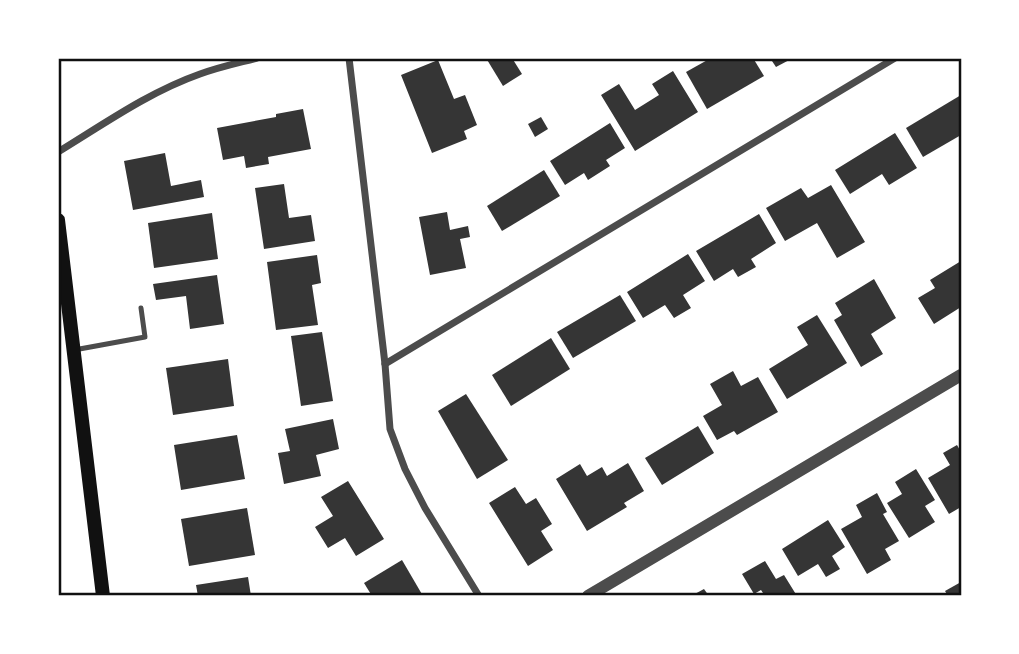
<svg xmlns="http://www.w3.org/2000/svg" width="1019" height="654" font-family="Karla,sans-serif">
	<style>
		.building { fill: #353535 }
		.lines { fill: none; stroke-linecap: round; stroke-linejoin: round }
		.service { stroke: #4c4c4c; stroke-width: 5 }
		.minor { stroke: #4c4c4c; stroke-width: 7 }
		.tertiary { stroke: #4c4c4c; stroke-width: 12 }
		.secondary { stroke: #111; stroke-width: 14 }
		.neatline { fill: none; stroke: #111; stroke-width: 2.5 }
	</style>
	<rect width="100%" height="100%" fill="#fff"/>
	<!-- building -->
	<g class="building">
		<path d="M 486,58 L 512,58 L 522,74 L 503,86 Z"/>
		<path d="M 711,58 L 753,58 L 764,76 L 707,109 L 686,72 Z"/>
		<path d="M 770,58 L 793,58 L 776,67 Z"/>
		<path d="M 438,60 L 454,99 L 465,95 L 477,125 L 464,131 L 467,139 L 432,153 L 401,75 Z"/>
		<path d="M 673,71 L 698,112 L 635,151 L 601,95 L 619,84 L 635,110 L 659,95 L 652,84 Z"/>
		<path d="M 961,95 L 961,135 L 923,157 L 906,128 Z"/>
		<path d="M 303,109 L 311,149 L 268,157 L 269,164 L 246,168 L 244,156 L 223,160 L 217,128 L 276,117 L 276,114 Z"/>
		<path d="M 541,117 L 548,129 L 535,137 L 528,124 Z"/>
		<path d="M 610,123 L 625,148 L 606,160 L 610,166 L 588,180 L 584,173 L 565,185 L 550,161 Z"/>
		<path d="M 895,133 L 917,168 L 889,185 L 882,174 L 850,194 L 835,170 Z"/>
		<path d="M 165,153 L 171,186 L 201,180 L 204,197 L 133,210 L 124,161 Z"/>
		<path d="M 544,170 L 560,196 L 502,231 L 487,206 Z"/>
		<path d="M 284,184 L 289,218 L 311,215 L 315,241 L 264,249 L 255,188 Z"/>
		<path d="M 831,185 L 865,242 L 837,258 L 817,223 L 785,241 L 766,208 L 801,188 L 808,198 Z"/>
		<path d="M 447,212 L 450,230 L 468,226 L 470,237 L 460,239 L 466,268 L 430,275 L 419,217 Z"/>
		<path d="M 212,213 L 218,259 L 154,268 L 148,223 Z"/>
		<path d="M 759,214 L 776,243 L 751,259 L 756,267 L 738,277 L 733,269 L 714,281 L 696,251 Z"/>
		<path d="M 688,254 L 705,281 L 683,295 L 691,308 L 674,318 L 665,305 L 643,318 L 627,292 Z"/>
		<path d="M 317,255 L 321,283 L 312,285 L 318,325 L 276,330 L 267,262 Z"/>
		<path d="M 961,261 L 961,307 L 934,324 L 918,298 L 935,288 L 930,280 Z"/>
		<path d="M 217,275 L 224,324 L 190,329 L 186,296 L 156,300 L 153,284 Z"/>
		<path d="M 874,279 L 896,318 L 871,334 L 883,354 L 861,367 L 834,320 L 842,315 L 835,303 Z"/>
		<path d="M 620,295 L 636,321 L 573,358 L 557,332 Z"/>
		<path d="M 817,315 L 847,363 L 787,399 L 769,369 L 808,345 L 797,327 Z"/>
		<path d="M 322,332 L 333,401 L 301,406 L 291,336 Z"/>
		<path d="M 551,338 L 570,369 L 511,406 L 492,375 Z"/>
		<path d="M 228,359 L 234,406 L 173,415 L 166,368 Z"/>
		<path d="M 733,371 L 741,386 L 758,377 L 778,412 L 737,435 L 734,431 L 717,440 L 703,416 L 722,405 L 710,384 Z"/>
		<path d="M 466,394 L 508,460 L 477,479 L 438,411 Z"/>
		<path d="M 333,419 L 339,449 L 316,455 L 321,476 L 284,484 L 278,453 L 290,451 L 285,429 Z"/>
		<path d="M 698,426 L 714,453 L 662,485 L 645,458 Z"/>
		<path d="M 237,435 L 245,479 L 181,490 L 174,445 Z"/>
		<path d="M 957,445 L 961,452 L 961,507 L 949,514 L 928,478 L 950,465 L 943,453 Z"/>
		<path d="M 628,463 L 644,491 L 624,503 L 627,507 L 587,531 L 556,479 L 580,464 L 587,476 L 602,467 L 607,476 Z"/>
		<path d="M 916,469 L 935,500 L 925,506 L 935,522 L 909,538 L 887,503 L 902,494 L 895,482 Z"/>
		<path d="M 348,481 L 384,539 L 356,556 L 345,538 L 328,548 L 315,527 L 333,516 L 321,497 Z"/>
		<path d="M 515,487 L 526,504 L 536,498 L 552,524 L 541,531 L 553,550 L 528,566 L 489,503 Z"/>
		<path d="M 877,493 L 887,512 L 883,514 L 899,541 L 885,549 L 891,560 L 867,574 L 841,529 L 862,517 L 856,505 Z"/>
		<path d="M 247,508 L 255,555 L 189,566 L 181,519 Z"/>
		<path d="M 828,520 L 845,547 L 832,556 L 840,569 L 826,577 L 818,564 L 798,576 L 782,549 Z"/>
		<path d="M 402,560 L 423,596 L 372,596 L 364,583 Z"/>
		<path d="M 765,561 L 776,579 L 784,575 L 797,596 L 765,596 L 761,590 L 754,594 L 742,574 Z"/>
		<path d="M 248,577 L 251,596 L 198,596 L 196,585 Z"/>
		<path d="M 961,582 L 961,596 L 948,596 L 945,591 Z"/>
		<path d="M 704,589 L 709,596 L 691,596 Z"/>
	</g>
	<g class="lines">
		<!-- service -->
		<path class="service" d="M 74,350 L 145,337 L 141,308"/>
		<!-- minor -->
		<g class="minor">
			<path d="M 349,58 L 385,364 L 390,429 L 405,469 L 425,508 L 479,596"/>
			<path d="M 58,152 C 104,124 149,92 200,74 C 219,67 238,63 257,58"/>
			<path d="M 385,364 L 895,58"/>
		</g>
		<!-- tertiary -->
		<path class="tertiary" d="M 588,596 L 961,375"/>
		<!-- secondary -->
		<path class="secondary" d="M 58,220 L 103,596"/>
	</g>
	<!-- border -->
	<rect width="1019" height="654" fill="none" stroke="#ffffff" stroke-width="119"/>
	<rect x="60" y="60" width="900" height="534" class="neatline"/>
</svg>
